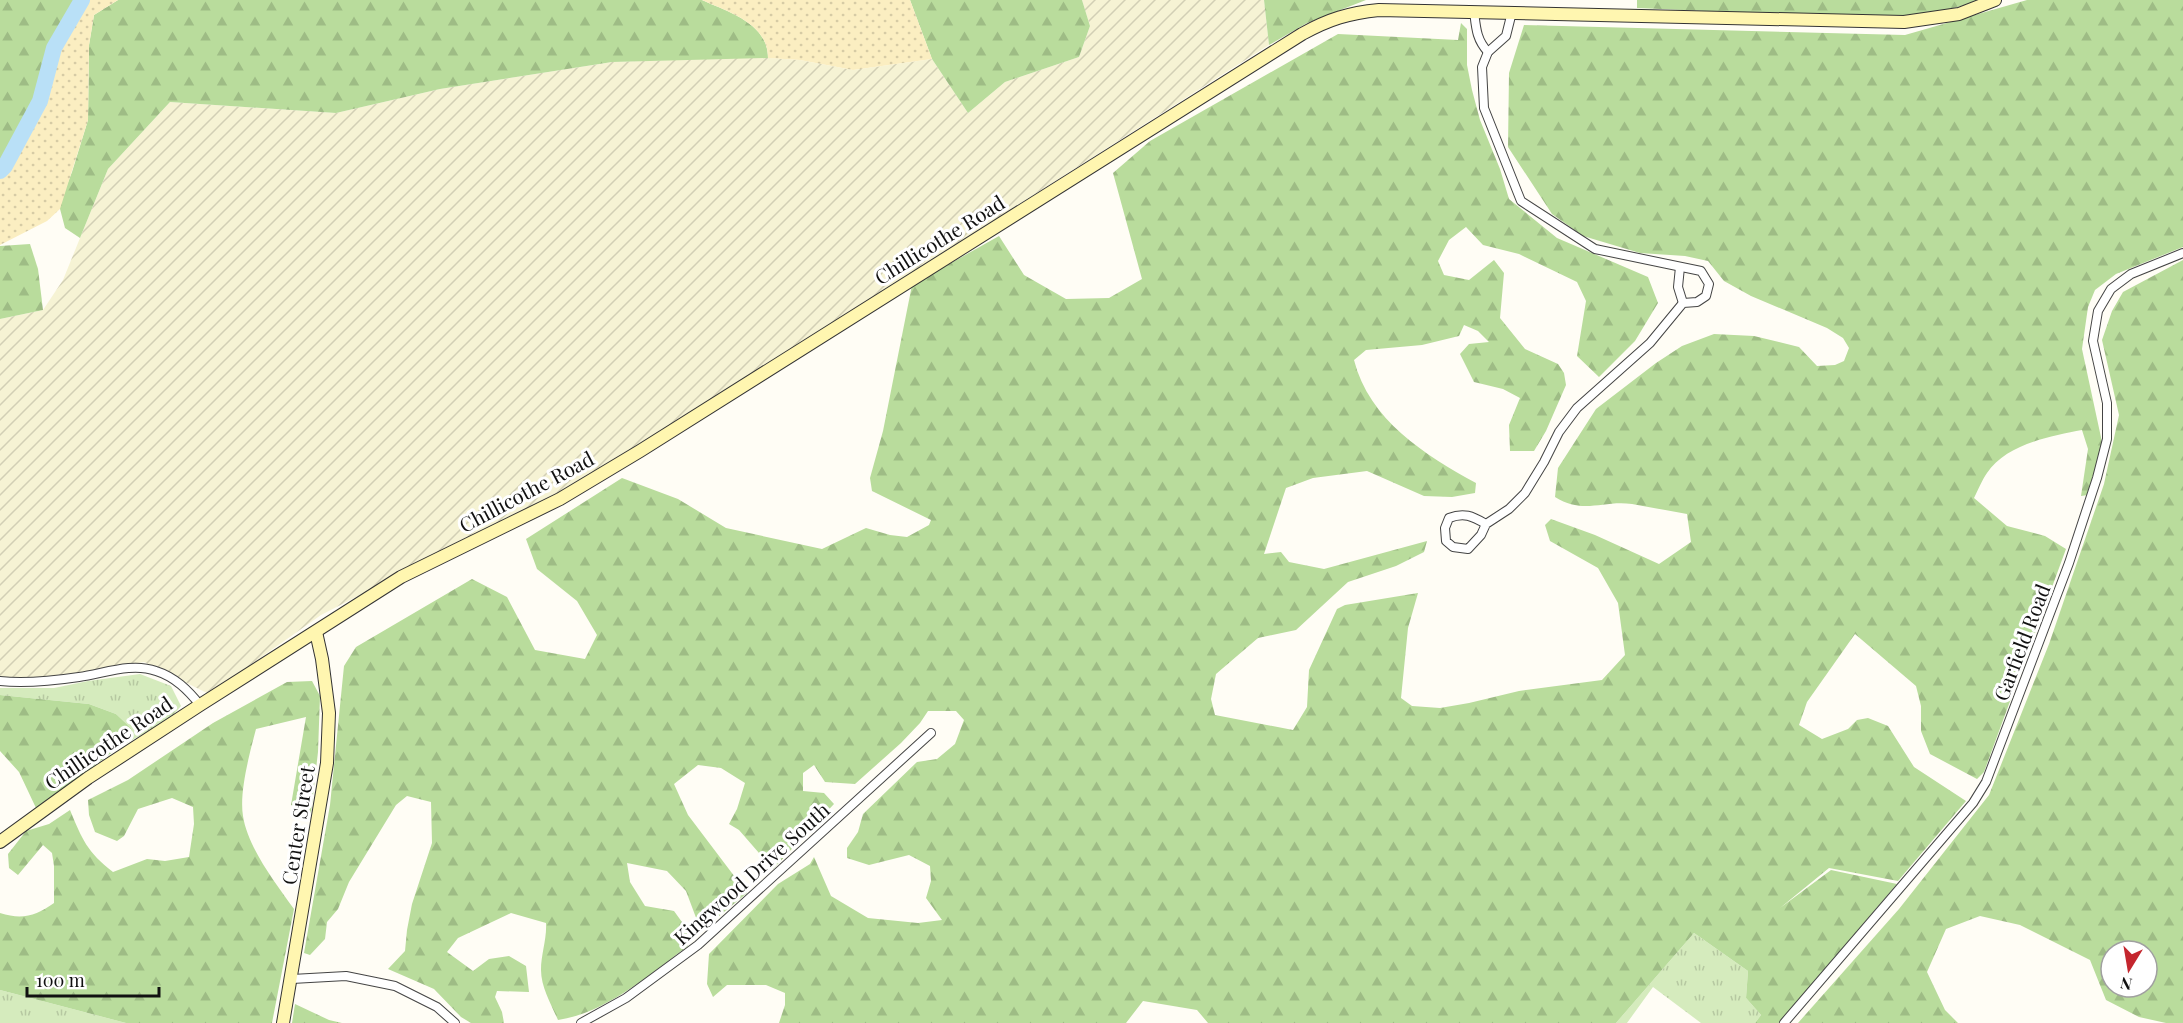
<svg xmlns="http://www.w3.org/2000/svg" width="2183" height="1023" font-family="'Playfair Display',serif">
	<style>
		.farmland { fill: url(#farmland-furrows) }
		.grass { fill: url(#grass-tufts) }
		.forest { fill: url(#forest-firs); fill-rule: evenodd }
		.sand { fill: url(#sand-dots) }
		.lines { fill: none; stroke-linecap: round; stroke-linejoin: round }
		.river { stroke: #b9e0f7; stroke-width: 16 }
		.street-casing { stroke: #444; stroke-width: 10 }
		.secondary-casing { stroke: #333; stroke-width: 14 }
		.street { stroke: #fff; stroke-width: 8 }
		.secondary { stroke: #fff6b0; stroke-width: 12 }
		.labels { text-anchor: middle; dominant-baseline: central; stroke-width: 6; stroke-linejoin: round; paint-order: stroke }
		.street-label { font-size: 20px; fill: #111; stroke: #fff }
	</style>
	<defs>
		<pattern id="farmland-furrows" width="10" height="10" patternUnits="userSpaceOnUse" patternTransform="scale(1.5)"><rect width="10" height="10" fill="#f6f3d4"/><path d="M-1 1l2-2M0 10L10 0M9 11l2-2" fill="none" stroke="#d2cfb5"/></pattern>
		<pattern id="grass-tufts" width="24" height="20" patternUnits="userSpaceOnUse" patternTransform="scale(1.5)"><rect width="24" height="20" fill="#d5ebbd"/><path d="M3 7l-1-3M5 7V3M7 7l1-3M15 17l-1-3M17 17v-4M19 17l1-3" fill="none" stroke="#b6c8a1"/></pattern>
		<pattern id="forest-firs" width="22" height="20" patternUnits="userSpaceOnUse" patternTransform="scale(1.5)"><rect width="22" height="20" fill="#b9dc9c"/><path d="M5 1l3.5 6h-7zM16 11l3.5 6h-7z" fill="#9ebc85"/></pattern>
		<pattern id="sand-dots" width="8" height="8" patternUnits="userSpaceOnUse" patternTransform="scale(1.5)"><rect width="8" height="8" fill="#fbeec1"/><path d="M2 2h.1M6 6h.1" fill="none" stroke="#d6cba5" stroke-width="1.8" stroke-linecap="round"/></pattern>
	</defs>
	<rect width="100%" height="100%" fill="#fffdf5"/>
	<!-- farmland -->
	<path class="farmland" d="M 1082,0 L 1264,0 L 1269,45 L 664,430 L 559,493 L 321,615 L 209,694 L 144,662 L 65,675 L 22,680 L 0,677 L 0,319 L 43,310 L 63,280 L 108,169 L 170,102 L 336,113 L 440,89 L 612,62 L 755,57 L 800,60 L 853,70 L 932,59 L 968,113 L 1005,82 L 1079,57 L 1090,26 Z"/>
	<!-- grass -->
	<g class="grass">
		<path d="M 140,674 L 171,686 L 181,706 L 169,720 L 121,746 L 132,729 L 116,714 L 89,704 L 0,695 L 0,688 L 54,688 L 88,681 Z"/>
		<path d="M 1694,933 L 1748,971 L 1746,998 L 1761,1015 L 1755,1023 L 1701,1023 L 1653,987 L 1627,1023 L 1616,1023 Z"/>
		<path d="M 0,990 L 126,1023 L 0,1023 Z"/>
	</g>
	<!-- forest -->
	<g class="forest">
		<path d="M 0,0 L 82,0 L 54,48 L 40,101 L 5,166 L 0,171 Z"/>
		<path d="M 118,0 L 702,0 C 728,12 768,23 768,58 L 612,62 L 440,89 L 336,113 L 170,102 L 108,169 L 80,238 L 65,228 L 59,205 L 72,172 L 88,120 L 89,45 L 94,15 Z"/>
		<path d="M 910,0 L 1082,0 L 1090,26 L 1079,57 L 1005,82 L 968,113 L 932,59 Z"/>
		<path d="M 1264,0 L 1366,0 L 1307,23 L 1269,45 Z"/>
		<path d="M 1637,0 L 1984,0 L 1919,17 L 1868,18 L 1637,8 Z"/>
		<path d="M 2027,0 L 2183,0 L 2183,247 L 2116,274 L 2095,290 L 2088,307 L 2082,349 L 2102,442 L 2088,495 L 2081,496 L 2088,449 L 2082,430 C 2051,436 2006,444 1987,473 C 1982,480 1978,490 1974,498 L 2007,526 L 2045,536 L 2066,549 L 1984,772 L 1977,779 L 1930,754 L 1921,731 L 1921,706 L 1916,686 L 1855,634 L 1807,702 L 1799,725 L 1822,739 L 1848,729 L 1857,720 L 1868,718 L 1888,726 L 1914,767 L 1966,801 L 1898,881 L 1829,868 L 1780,908 L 1831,870 L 1897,884 L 1779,1023 L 1755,1023 L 1761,1015 L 1746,998 L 1748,971 L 1694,933 L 1616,1023 L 1208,1023 L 1197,1010 L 1143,1001 L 1126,1023 L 779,1023 L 785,1005 L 785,993 L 766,985 L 727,985 L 713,997 L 707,984 L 709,954 L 778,884 L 810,864 L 814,857 L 831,896 L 868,918 L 918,923 L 942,920 L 926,898 L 931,881 L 930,866 L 909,855 L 869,865 L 847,858 L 847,848 L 858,832 L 863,814 L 917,762 L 937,759 L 955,744 L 964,720 L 956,711 L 928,711 L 920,723 L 901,743 L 855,784 L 825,782 L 814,765 L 803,773 L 803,791 L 824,793 L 834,804 L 773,869 L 739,830 L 729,824 L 737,809 L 745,783 L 721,768 L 698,765 L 674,784 L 688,815 L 747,893 L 701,931 L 686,891 L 667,871 L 627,863 L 630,882 L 645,906 L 674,911 L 687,929 L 688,946 C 650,974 606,1013 558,1020 C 551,1004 541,987 541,970 C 541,954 547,939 546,923 L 511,913 L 458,938 L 447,952 L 473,971 L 489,959 L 509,956 L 526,966 L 529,992 L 497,991 L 495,997 L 502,1012 L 504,1023 L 471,1023 L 461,1017 L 434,989 L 388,969 L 405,951 L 407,930 L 412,904 L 432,843 L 431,802 L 407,796 L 396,805 L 349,882 L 338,909 L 327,922 L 325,939 L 310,955 L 304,953 L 330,805 L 344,666 L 356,647 L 472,579 L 507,597 L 535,650 L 585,659 L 597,635 L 577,601 L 537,569 L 526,539 L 622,478 L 678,499 L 726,528 L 822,549 L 866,528 L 890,535 L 907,537 L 929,525 L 931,520 L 872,491 L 870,478 L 883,431 L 912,285 L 999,236 L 1024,275 L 1066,299 L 1109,298 L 1142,279 L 1113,173 L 1150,141 L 1338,34 L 1458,40 L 1461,23 L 1467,29 L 1467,65 L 1472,90 L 1480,120 L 1500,169 L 1509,199 L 1557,238 L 1648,277 L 1658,303 L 1635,341 L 1599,377 L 1577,356 L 1586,301 L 1577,282 L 1519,254 L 1483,245 L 1466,227 L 1449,240 L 1438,261 L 1444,275 L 1469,280 L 1494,260 L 1504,273 L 1500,318 L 1525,349 L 1558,364 L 1564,373 L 1566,385 L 1546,431 L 1534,451 L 1510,451 L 1509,425 L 1520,398 L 1503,389 L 1474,382 L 1460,354 L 1469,344 L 1489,342 L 1478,331 L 1464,325 L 1459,336 L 1422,345 L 1366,350 L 1354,360 C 1369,420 1425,455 1476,483 L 1475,493 L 1452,497 L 1424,496 L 1367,471 L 1313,478 L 1286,488 L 1264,554 L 1281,552 L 1289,562 L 1324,569 L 1427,541 L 1424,552 L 1396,566 L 1348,582 L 1296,630 L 1258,638 L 1216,674 L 1211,699 L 1215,715 L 1293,730 L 1307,707 L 1309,670 L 1337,609 L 1345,605 L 1418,593 L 1408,628 L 1401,698 L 1412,706 L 1440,708 L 1469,703 L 1519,691 L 1602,680 L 1625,655 L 1618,603 L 1598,568 L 1550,541 L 1545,525 L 1551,519 L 1595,535 L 1659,564 L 1691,542 L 1687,514 C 1669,511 1650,507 1632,504 C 1602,500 1584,515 1555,497 L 1558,468 L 1596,409 L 1656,363 L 1682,346 L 1714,334 L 1754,336 L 1799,347 L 1817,366 L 1835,365 L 1844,361 L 1849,348 L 1843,338 L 1827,328 L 1751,296 L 1724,281 L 1708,261 L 1685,256 L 1640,253 L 1583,236 L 1552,214 L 1508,147 L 1509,73 L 1524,25 L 1905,35 Z"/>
		<path d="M 30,244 L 38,269 L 43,310 L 0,319 L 0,246 Z"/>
		<path d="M 2183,260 L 2183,1023 L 2166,1023 L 2139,1017 L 2106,1000 L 2090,960 L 2020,925 L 1980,916 L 1946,929 L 1927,972 L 1945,1010 L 1958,1023 L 1798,1023 L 1899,909 L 1989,795 L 2049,644 L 2104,484 L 2119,415 L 2102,340 L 2112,311 L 2123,292 ZM 2111,951 L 2147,951 L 2147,987 L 2111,987 Z"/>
		<path d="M 312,681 L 320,696 L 318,752 L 311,813 L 291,805 L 306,717 L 256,729 C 250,752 239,792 243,816 C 248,848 275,882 294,909 L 272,1023 L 126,1023 L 0,990 L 0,913 C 22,920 36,916 54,903 L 54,866 L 52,853 L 43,845 L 18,875 L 9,868 L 8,854 L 26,831 L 49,824 L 70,810 C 82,839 87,852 113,872 L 147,859 L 165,861 L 189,857 L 194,824 L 193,807 L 172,798 L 138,809 L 124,836 L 117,841 L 95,832 L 89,815 L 88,800 L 128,780 L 213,723 L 287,682 Z"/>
		<path d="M 0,695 L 89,704 L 116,714 L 132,729 L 121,746 L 36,808 L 19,772 L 0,751 Z"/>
		<path d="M 295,1004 L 329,1020 L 342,1023 L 292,1023 Z"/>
	</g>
	<!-- sand -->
	<g class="sand">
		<path d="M 82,0 L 118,0 L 94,15 L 89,45 L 88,120 L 60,209 L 47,221 L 0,245 L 0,171 L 5,166 L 40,101 L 54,48 Z"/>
		<path d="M 702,0 L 910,0 L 932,59 L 853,70 L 800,60 L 768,58 C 768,23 728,12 702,0 Z"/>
	</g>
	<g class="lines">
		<!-- river -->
		<path class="river" d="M 0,171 L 5,166 L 40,101 L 54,48 L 82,0"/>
		<!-- street casing -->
		<g class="street-casing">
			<g id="street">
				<path d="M 1474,11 C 1476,27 1476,39 1488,52"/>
				<path d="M 1680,267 L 1678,287 L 1683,303"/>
				<path d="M 1486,524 C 1472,516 1464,512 1449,518 L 1445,528 L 1446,541 L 1453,547 L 1468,549 L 1481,535 L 1486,524 L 1509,509 L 1525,493 L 1544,462 L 1559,432 L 1577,408 L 1650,343 L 1683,303 L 1697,302 L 1706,296 L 1709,284 L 1701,271 L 1595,249 L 1521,201 L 1484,108 L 1482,67 L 1488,52 L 1506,36 L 1512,12"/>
				<path d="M 0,681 C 26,684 52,681 79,677 C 103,674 131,662 156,671 C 175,677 188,690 200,705"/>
				<path d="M 292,979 L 346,976 L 395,986 L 437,1007 L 455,1023"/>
				<path d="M 581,1023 L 626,998 L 698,945 L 931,733"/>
				<path d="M 1784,1023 L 1973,803 L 1986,782 L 2069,563 L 2097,478 L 2107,439 L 2107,403 L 2093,341 L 2098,311 L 2111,289 L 2131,274 L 2183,253"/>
			</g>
		</g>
		<!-- secondary casing -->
		<g class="secondary-casing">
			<g id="secondary">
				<path d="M 0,842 L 88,778 L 200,705 L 401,577 L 560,499 L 640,451 L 1302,34 C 1329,19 1349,13 1379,10 L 1904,22 L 1959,14 L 1995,0"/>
				<path d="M 283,1023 L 327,763 L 329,713 L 322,659 L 316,632"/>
			</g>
		</g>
		<!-- street -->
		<use href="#street" class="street"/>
		<!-- secondary -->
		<use href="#secondary" class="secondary"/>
	</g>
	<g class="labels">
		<!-- street labels -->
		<g class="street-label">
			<text transform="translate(939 239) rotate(-32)">Chillicothe Road</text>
			<text transform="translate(526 491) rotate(-28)">Chillicothe Road</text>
			<text transform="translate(2021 642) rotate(-69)">Garfield Road</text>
			<text transform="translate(108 742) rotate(-34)">Chillicothe Road</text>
			<text transform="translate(297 825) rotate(-81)">Center Street</text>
			<text transform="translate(751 873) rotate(-42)">Kingwood Drive South</text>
		</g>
	</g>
	<!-- north arrow -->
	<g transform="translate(2129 969) rotate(191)"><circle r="28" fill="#ffffff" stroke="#a0a0a0" stroke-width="1.5"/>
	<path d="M0-4.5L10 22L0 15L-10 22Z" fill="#c4262e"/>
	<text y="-9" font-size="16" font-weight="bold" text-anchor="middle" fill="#111111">N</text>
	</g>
	<!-- scale -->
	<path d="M27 987v9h132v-9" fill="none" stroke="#111111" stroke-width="3"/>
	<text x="36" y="987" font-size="18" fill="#111111" stroke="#ffffff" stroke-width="4.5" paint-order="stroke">100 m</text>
</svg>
